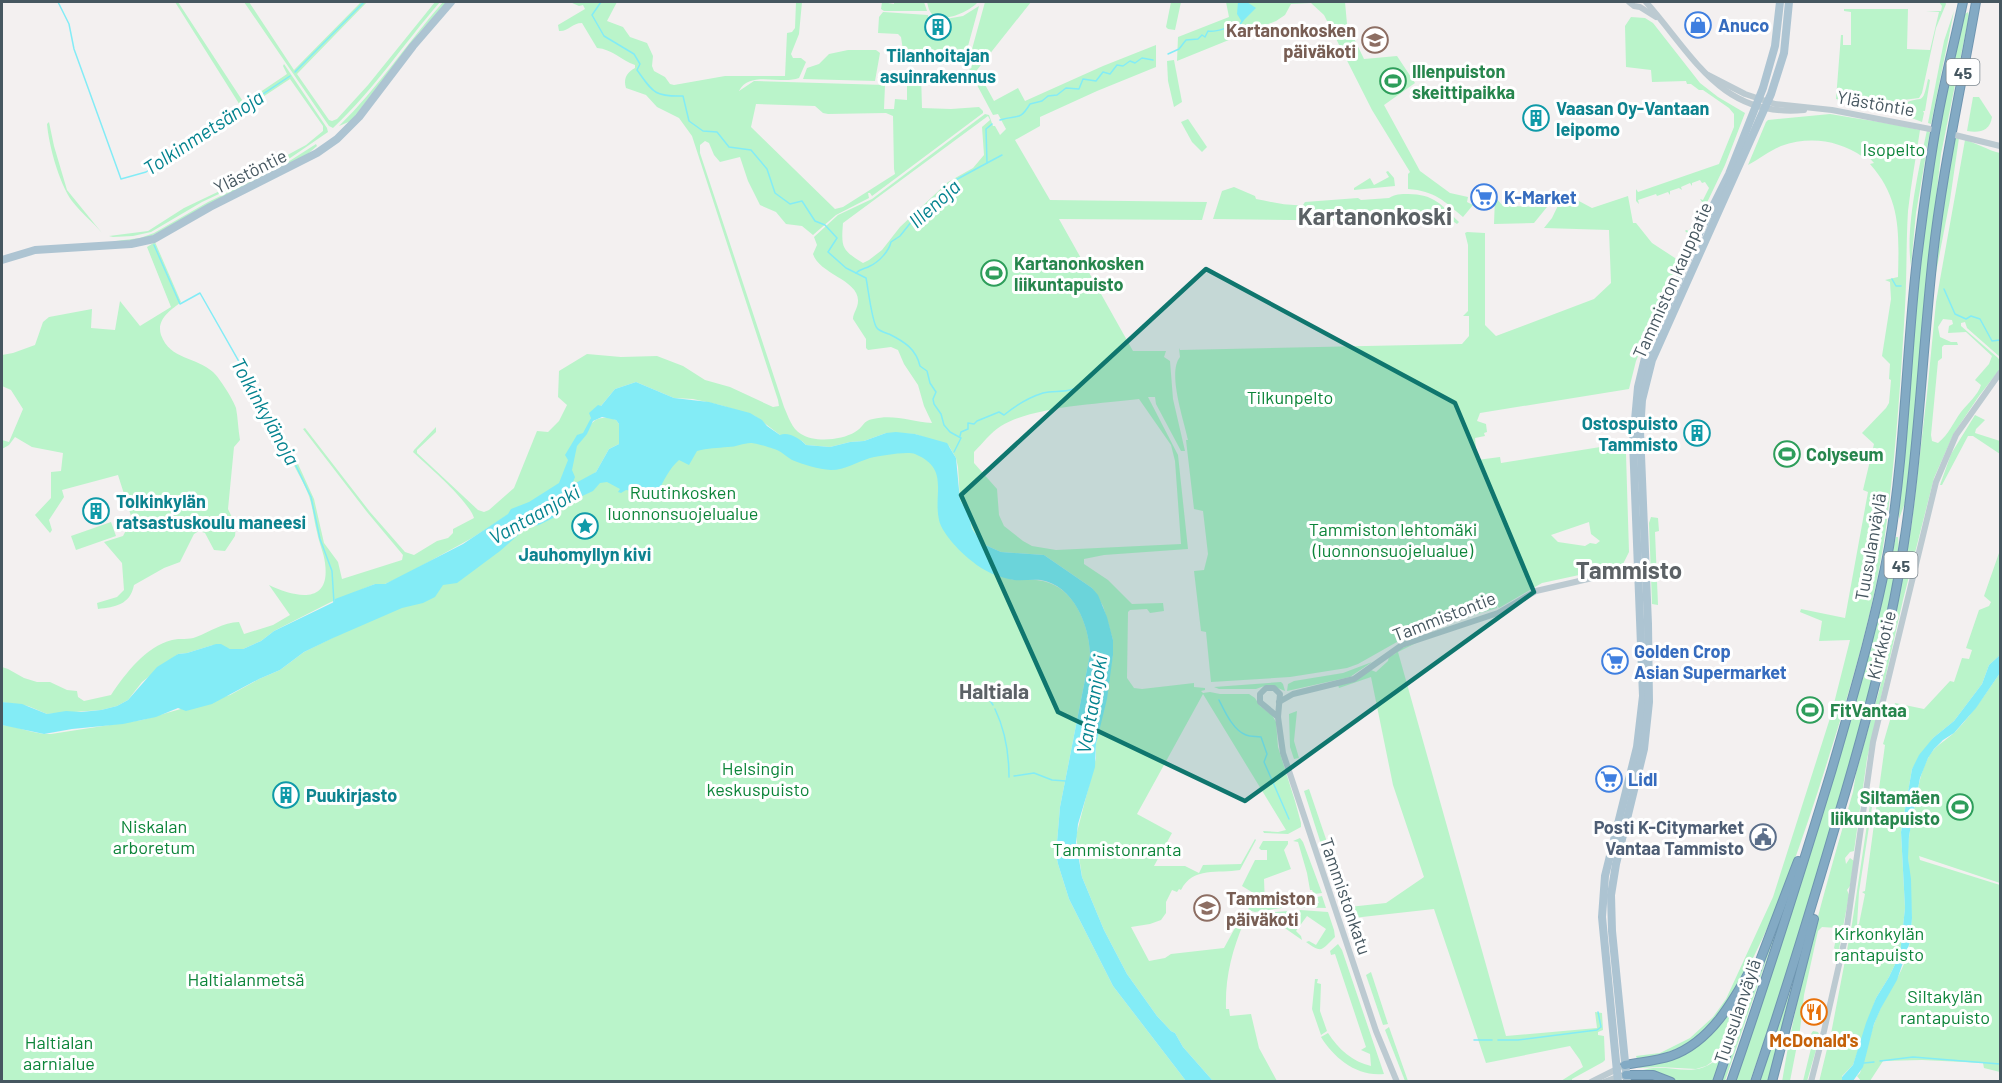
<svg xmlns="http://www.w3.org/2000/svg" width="2002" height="1083" font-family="Barlow,sans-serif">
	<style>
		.green { fill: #baf4ca; fill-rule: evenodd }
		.water { fill: #83ecf6; fill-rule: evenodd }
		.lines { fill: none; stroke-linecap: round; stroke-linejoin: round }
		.stream { stroke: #83ecf6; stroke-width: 1.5 }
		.highway-casing { stroke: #6e95b0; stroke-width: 10 }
		.minor { stroke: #bccad1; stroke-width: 6 }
		.major { stroke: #adc4d2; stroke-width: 8 }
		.highway { stroke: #83aac4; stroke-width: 8 }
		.marked { fill: #0f766e; fill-opacity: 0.2; stroke: #0f766e; stroke-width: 4.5; stroke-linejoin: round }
		.labels { text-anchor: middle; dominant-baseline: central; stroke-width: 6; stroke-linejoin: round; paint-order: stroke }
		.shield { fill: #fff; stroke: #7e8990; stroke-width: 1.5 }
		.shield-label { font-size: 16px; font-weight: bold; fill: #465760 }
		.shop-label { font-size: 18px; font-weight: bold; fill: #366cbe; stroke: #fff; text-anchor: start }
		.education-label { font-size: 18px; font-weight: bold; fill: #785e54; stroke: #fff; text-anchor: end }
		.culture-label { font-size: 18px; font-weight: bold; fill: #0d838f; stroke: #fff; text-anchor: start }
		.leisure-label { font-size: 18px; font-weight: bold; fill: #27864d; stroke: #fff; text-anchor: start }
		.street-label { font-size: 18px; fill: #465760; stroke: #fff }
		.park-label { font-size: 18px; fill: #0d853a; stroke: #fff }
		.service-label { font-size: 18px; font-weight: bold; fill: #4e5e75; stroke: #fff; text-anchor: end }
		.food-label { font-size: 18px; font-weight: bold; fill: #c56008; stroke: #fff }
		.water-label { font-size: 20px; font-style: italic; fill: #04838f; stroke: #fff }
		.quarter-label { font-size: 21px; font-weight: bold; fill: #5c6266; stroke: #fff }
		.district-label { font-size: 24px; font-weight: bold; fill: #5c6266; stroke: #fff }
	</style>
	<rect width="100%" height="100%" fill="#f3f0f0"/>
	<!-- green -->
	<g class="green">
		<path d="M 175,2 L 178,2 L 244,103 L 287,74 L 283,66 L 284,64 L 327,128 L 328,132 L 280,165 L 202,202 L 151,232 L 133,236 L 113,237 L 109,236 L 148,231 L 184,208 L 226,188 L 306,145 L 323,131 L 323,126 L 290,79 L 243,110 Z"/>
		<path d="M 244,2 L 249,2 L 294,70 L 361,2 L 367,2 L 297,74 L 329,120 L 332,121 L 337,119 L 368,85 L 435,2 L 440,2 C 404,43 374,90 333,128 L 329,126 Z"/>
		<path d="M 443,2 L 447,2 L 419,33 L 351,121 L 339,126 C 378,88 408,42 443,2 Z"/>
		<path d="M 570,2 L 617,2 L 607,21 L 623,27 L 630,37 L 647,43 L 653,56 L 652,66 L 654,71 L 665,77 L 670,84 L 674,85 L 725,76 L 785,76 L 787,33 L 792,32 L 795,28 L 796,2 L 802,2 L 799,34 L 791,54 L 793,58 L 801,58 L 806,62 L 799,78 C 781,85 749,70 739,91 L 754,81 L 885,85 L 884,109 L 894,109 L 895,99 L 907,100 L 907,74 L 921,74 L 922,108 L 951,109 L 979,107 L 983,111 L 983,113 L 872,196 L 870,193 L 868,193 L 869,198 L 836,215 L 813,235 L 802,226 L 786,224 L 776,212 L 760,205 L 748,181 L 740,157 L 720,162 L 714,155 L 709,143 L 705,141 L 700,145 L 700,153 L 784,407 C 788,416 792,429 801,434 C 815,443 842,440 855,432 C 863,428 863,420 873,419 C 895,414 911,422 932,423 L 924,406 L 918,385 L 904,364 L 898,350 L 891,347 L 868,350 L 866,348 L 866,339 L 853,319 C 853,313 858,308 858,301 C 859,280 819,274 813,254 L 817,245 L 814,237 L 838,215 L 872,199 L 985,114 L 989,115 L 993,126 L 995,126 L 1000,135 L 1006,129 L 998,114 L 993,115 L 969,70 L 972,67 L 969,64 L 969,60 L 985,2 L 1031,2 L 977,70 L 994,101 L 1018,88 L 1025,101 L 1103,66 L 1156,45 L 1156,67 L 1097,91 L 1040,117 L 1040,126 L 1015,140 L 1050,200 L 1207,202 L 1202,220 L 1059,219 L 1133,351 L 1166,351 L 1164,357 L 1170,361 L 1173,399 L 1185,451 L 1181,451 L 1156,404 L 1155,397 L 1148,397 L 1178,455 L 1188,549 L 1104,555 L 1084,559 L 1084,564 L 1108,580 L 1132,604 L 1163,603 L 1164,611 L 1150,613 L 1147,609 L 1130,610 L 1128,612 L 1127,678 L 1134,688 L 1142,689 L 1194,683 L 1194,687 L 1205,688 L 1205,690 L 1201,691 L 1203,693 L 1210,692 L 1220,694 L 1249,694 L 1255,698 L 1260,706 L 1272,715 L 1276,722 L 1278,747 L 1295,801 L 1301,823 L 1301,827 L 1288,834 L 1264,833 L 1263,831 L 1278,832 L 1286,830 L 1203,694 L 1137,814 L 1172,833 L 1154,866 L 1185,866 L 1199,873 L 1203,865 L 1241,864 L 1255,839 L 1256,840 L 1240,870 C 1218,874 1193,866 1181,890 L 1179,889 L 1177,892 L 1172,890 L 1166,902 L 1166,913 L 1161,920 L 1150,924 L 1131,927 L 1149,961 L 1165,958 L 1171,954 L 1224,948 L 1236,926 L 1244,922 C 1232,951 1225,977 1226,1009 L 1229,1009 L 1230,1016 L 1251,1014 L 1259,1048 L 1277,1081 L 1213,1081 L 1183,1047 L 1175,1033 L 1171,1031 L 1157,1016 L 1127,974 L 1104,930 L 1082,877 L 1076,836 L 1096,758 L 1096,744 L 1113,655 L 1113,640 L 1103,606 L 1092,588 L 1044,555 L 1001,552 L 983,544 L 972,529 L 969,515 L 960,500 L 958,467 L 956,458 L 949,446 L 915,434 L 886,433 L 864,441 L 850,442 L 830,447 L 806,445 L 802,441 L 780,435 L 755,416 L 720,405 L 693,399 L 674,398 L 636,382 L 615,389 L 591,418 L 589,428 C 594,417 605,416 616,420 L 619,424 L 619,444 L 609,449 L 596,472 L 579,485 L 509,514 L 472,538 L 403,576 L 385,584 L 375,584 L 331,602 L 274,631 L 261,641 L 243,649 L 230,649 L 213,645 L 187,653 L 178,654 L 142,682 L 128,700 L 117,706 L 101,710 L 47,714 L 28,706 L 2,702 L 2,667 L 8,669 L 24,678 L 37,682 L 50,682 L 67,690 L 77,691 L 78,697 L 84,701 L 111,695 C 126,673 145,647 172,640 C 180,638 189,640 196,637 C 210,632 223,622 239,622 L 244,634 L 273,625 L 290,615 L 269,585 C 294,597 331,606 325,563 C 324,553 319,543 317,532 C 314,521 313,508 309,496 C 302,477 288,458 282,439 L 285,438 L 288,442 L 314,499 L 324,543 L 338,562 L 342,579 L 402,560 L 403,555 L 367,512 L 303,429 L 305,428 L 370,512 L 405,552 L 414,555 L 437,541 L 448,538 L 453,533 L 453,529 L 474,518 C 469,501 427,465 413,452 L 414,450 L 436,427 L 436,432 L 417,450 L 417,453 L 478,510 L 484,512 L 489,510 L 514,488 L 537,431 L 548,432 L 559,421 L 567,405 L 558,397 L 559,371 L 587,354 L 621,357 L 657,356 L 683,366 L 705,380 L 730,387 L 773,407 L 779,406 L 778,400 L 692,136 L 679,118 L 657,107 L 646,95 L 626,88 C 623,79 627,72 635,68 L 635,65 C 621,60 612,49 597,48 L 582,23 C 572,23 568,32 559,31 L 558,25 L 585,9 L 583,5 L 579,6 ZM 756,104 L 815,106 L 823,113 L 828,114 L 886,113 L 893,116 L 894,169 L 895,174 L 843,207 L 835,209 L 751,127 ZM 988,116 L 990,120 L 982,127 L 984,155 L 973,168 L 948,182 L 900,227 L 882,250 L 869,260 L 863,263 C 842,250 841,248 843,223 ZM 1139,399 L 1171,445 L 1175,461 L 1181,544 L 1056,550 L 1032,546 L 1023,541 L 1004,526 L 999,515 L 997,489 L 974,463 L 974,452 C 983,443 990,433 1001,426 C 1034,406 1100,404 1139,399 Z"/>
		<path d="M 882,2 L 894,4 L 894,2 L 924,2 L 927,11 L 884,11 L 881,9 Z"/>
		<path d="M 927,2 L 978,2 C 970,11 945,23 933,15 C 929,12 928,6 927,2 Z"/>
		<path d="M 1171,2 L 1181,2 L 1175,30 L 1168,29 L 1166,27 Z"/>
		<path d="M 1226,2 L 1345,2 L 1347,24 L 1364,59 L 1397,56 L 1415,83 L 1384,105 L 1420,171 L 1450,193 L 1468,197 L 1467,202 L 1473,205 L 1463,217 C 1444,201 1435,191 1408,189 L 1408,174 L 1410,172 L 1372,110 L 1324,15 L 1311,3 L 1291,4 L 1285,15 L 1276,21 L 1177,61 L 1178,37 L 1229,17 Z"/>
		<path d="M 1939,2 L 1945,2 L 1946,4 L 1936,28 L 1922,93 L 1919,98 L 1903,100 L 1892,113 L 1868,105 L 1836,99 L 1841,35 L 1843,35 L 1843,45 L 1851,45 L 1851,12 L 1844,11 L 1844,9 L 1908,9 L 1907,49 L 1930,50 L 1939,12 L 1926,11 L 1941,11 L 1942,6 Z"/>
		<path d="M 979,6 L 965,57 L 957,61 L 906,59 L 904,57 L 901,37 L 898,34 L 878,33 L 879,17 L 883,12 L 928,15 L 929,22 L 932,23 L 932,30 L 944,31 L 945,24 L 940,23 L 940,20 L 963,16 Z"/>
		<path d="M 1954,11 L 1931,124 L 1928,123 L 1944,41 Z"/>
		<path d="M 1968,12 L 1969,16 L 1941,154 L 1924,306 L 1913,449 L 1906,500 L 1899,519 C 1900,466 1907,413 1911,360 C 1921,243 1934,127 1965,14 Z"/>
		<path d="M 1631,17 L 1645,18 L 1653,23 L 1700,83 L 1718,97 L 1745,113 L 1725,165 L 1691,236 L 1685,231 L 1686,230 L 1689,231 L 1697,215 L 1694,212 L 1698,213 L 1702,202 L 1700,199 L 1703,200 L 1709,188 L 1705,182 L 1702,183 L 1700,180 L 1692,183 L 1692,186 L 1690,183 L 1681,187 L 1682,190 L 1679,188 L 1670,191 L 1670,195 L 1668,192 L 1657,196 L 1656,194 L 1638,200 L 1639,204 L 1636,201 L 1636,189 L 1638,192 L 1719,164 L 1734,127 L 1734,114 L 1729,108 L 1703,90 L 1699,90 L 1691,84 L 1687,84 L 1686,81 L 1652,82 L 1651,70 L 1626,67 L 1625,26 Z"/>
		<path d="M 848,50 L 876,50 L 880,53 L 875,81 L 803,79 L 807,68 L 819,64 L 829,54 Z"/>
		<path d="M 1174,60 L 1182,102 L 1174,107 L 1168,81 L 1167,61 Z"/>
		<path d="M 1928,79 L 1930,80 L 1925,111 L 1923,111 L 1924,113 L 1922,122 L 1899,113 L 1899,109 L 1903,104 C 1923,94 1922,108 1928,79 Z"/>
		<path d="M 1973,97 L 1979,97 L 1992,117 C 1990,131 1980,133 1967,131 Z"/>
		<path d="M 1830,114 C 1860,119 1890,123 1920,130 C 1916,157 1911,184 1908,211 C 1906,243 1907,275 1905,307 C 1901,378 1896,450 1887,520 C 1875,613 1846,703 1818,791 C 1797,855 1776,917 1744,975 C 1733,994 1722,1015 1706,1030 C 1686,1048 1664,1055 1637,1059 L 1636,1056 L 1660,1053 L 1690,1038 L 1713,1017 L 1726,999 L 1773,897 L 1831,715 L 1850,640 L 1819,641 L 1822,621 L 1800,612 L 1801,609 L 1845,618 L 1868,492 L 1863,490 L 1874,444 L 1862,433 L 1886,408 L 1889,403 L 1891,380 L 1889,379 L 1890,364 L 1882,356 L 1891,299 L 1890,282 L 1885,280 L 1898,277 C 1899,232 1901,199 1870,164 L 1874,163 L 1865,153 L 1863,157 C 1838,140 1810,136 1781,146 C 1769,151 1759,159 1748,165 L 1766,122 L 1768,120 Z"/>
		<path d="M 1188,119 L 1207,147 L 1202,152 L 1192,142 L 1181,122 Z"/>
		<path d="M 49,122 L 54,146 L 67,190 L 102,233 C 93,222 81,213 72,201 C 59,183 49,146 47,124 Z"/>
		<path d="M 1927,130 L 1930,131 L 1916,213 L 1911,266 C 1905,229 1919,168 1927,130 Z"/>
		<path d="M 1954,136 L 1959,138 L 1950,200 L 1935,278 L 1942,215 Z"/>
		<path d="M 1965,140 C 1977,143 1987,150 2000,153 L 2000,357 L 1967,328 L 1965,322 L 1961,323 L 1961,326 L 1998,358 L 2000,361 L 2000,369 L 1979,396 L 1954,433 L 1934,478 L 1903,600 L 1867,759 L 1854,851 L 1850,852 L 1845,858 L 1846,864 L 1850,858 L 1854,861 L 1850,886 L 1847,890 L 1849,895 L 1839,949 L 1836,950 L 1834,948 L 1838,930 L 1837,928 L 1822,927 L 1818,931 L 1804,995 L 1800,1030 L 1790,1081 L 1782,1082 C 1798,983 1825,888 1853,792 L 1856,773 L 1884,673 L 1904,571 L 1912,522 L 1927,394 L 1936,302 ZM 1943,319 L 1952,320 L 1953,324 L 1949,326 L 1948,333 L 1966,332 L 1992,356 L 1989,364 L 1975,380 L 1981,385 C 1978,395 1968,403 1961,412 C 1953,423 1949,434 1938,443 L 1932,441 L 1931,435 L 1938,361 L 1942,358 L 1942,347 L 1944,345 L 1958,345 L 1957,342 L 1951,342 L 1940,337 L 1938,327 Z"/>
		<path d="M 316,144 L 317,146 L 303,158 L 151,236 L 136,241 L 116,241 L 140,238 L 154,233 L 208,202 L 277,169 Z"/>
		<path d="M 1388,171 L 1394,178 L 1395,186 L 1354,190 L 1354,188 L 1370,178 L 1374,185 L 1389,177 L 1386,172 Z"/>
		<path d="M 1234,187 L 1255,196 L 1256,199 C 1272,202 1287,206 1303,205 L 1305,202 L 1358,198 L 1361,200 L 1389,198 C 1395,194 1401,194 1408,194 C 1434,194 1442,205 1459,222 L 1457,224 L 1454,222 L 1213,219 L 1222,191 Z"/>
		<path d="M 1564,193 L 1592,208 L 1628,196 L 1633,223 L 1636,223 L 1652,243 L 1675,258 L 1679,262 L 1667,287 L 1636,361 L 1629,389 L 1480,413 L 1477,421 L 1486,424 L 1487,432 L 1484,433 L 1485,436 L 1475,438 L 1477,460 L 1500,457 L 1501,463 L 1619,444 L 1623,447 L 1626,454 L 1629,552 L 1623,564 L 1607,569 L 1542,583 L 1499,608 L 1497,605 L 1497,608 L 1447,623 L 1418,635 L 1404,638 L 1358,664 L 1347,668 L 1290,677 L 1211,682 L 1206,632 L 1201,631 L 1194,571 L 1204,570 L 1208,554 L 1203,511 L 1194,509 L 1186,440 L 1188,440 C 1184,420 1167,373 1180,357 L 1179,348 L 1180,350 L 1462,344 L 1469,336 L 1469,316 L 1463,316 L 1468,311 L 1468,245 L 1465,233 L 1467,232 L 1485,233 L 1485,325 L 1496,336 L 1594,299 L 1611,283 L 1609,230 L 1544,228 L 1552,218 ZM 1589,522 L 1591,534 L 1600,541 L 1596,544 L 1590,543 L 1585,546 L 1558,542 L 1551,535 Z"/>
		<path d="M 1495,197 L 1503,206 L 1547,207 L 1534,223 L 1494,224 Z"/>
		<path d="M 155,242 L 181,302 C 171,310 156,319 161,335 C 170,360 197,357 213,372 C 219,377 234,401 236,408 C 238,418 238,429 240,440 L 234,447 L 228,509 L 236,526 L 235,536 L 225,551 L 214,550 L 205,533 L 199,531 L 194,534 L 180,562 L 164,568 L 134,585 C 130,605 115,607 98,609 L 97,603 L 117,597 L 124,590 L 122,563 L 104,542 L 123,536 L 132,519 L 118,475 L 62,490 L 64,497 L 49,520 L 52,530 L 50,533 L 35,515 L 51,498 L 51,472 L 61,471 L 63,453 L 32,447 L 15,437 L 9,445 L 2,449 L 2,440 L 9,442 L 23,409 L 11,390 L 2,386 L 2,355 L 13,353 L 35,345 L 43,322 L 49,317 L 92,309 L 91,328 L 115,330 L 120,301 L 140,326 L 171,307 L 147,247 Z"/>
		<path d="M 1975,415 L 1985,420 L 1976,429 L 1975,433 L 2000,441 L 2000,454 L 1973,436 L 1968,436 L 1942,485 L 1940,485 L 1951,454 Z"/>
		<path d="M 726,430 L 781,447 L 932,450 L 952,501 L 993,573 C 1000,575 1008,579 1015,580 C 1024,580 1034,579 1043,581 C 1075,588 1089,625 1090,654 L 1060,807 L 1056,854 L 1058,864 L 1069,899 L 1113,986 L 1186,1081 L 2,1081 L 2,725 C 18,726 35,735 51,734 L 142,720 L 230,695 L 259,679 L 280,670 L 304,652 L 332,638 L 472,556 L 471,555 L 491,541 L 497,534 L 500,534 L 580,490 Z"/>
		<path d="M 1651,517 L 1658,518 L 1659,531 L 1655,532 L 1658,605 L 1652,604 L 1649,523 Z"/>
		<path d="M 111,522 L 116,536 L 76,550 L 71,536 Z"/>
		<path d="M 1896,537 L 1898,537 C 1901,564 1893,592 1887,618 C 1879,654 1871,689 1861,724 C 1827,844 1792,964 1750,1081 L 1734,1082 L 1792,911 Z"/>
		<path d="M 1999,553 L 2000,554 L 2000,655 L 1989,665 L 1982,684 L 1954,721 L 1933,738 L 1912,769 L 1901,832 L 1905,908 L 1900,954 L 1889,977 L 1876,998 L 1853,1065 L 1842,1076 L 1842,1081 L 1819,1082 L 1827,1049 L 1829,1048 L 1835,1049 L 1830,1039 L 1852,924 L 1872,791 L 1873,788 L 1879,789 L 1885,745 L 1883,744 L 1895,703 L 1924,709 L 1950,681 L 1954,682 L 1962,658 L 1969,659 L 1972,650 L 1966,648 L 1979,610 L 1989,606 L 1991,602 L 1984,596 ZM 1875,801 L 1877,802 L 1865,891 L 1862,892 L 1865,894 L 1859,924 L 1857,925 L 1859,892 L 1872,807 Z"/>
		<path d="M 1418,642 L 1398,652 L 1506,1036 L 1597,1028 L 1595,1012 L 1602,1013 L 1603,1030 L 1598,1032 L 1598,1035 L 1604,1036 L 1605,1060 L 1603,1062 L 1572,1079 L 1572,1082 L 1561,1081 L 1583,1067 L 1580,1060 L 1570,1046 L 1486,1063 L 1434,909 L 1353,918 L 1355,927 L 1351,928 L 1346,915 L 1350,912 L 1349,910 L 1345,910 L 1343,902 L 1346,901 L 1349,907 L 1386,903 L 1424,877 L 1393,785 L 1371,677 L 1339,688 L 1338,685 L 1371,670 L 1376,672 L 1388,661 L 1389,656 L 1395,654 L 1397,650 Z"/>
		<path d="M 1372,662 L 1350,677 L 1287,691 L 1288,684 L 1294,681 L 1343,673 Z"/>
		<path d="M 2000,673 L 2000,883 L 1919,856 L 1920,860 L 2000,885 L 2000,1072 L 1984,1068 L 1983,1063 L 1922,1060 L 1883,1061 L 1870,1081 L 1861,1081 L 1857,1076 L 1860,1073 C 1867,1052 1870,1031 1879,1012 C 1890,987 1907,969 1910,941 C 1914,913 1909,886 1908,858 C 1907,839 1912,822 1915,804 C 1918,789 1920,774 1927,760 C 1933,746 1946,741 1956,731 C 1973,713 1986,693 2000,673 Z"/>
		<path d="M 1281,682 L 1283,684 L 1285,691 L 1273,686 L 1267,685 L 1256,689 L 1219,689 L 1214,687 Z"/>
		<path d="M 1297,711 L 1294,741 L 1299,758 L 1294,759 L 1290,747 L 1289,714 Z"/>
		<path d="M 1309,789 L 1327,842 L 1321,844 L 1304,791 Z"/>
		<path d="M 1300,838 L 1303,842 L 1322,893 L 1314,894 L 1312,890 L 1310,890 L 1307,873 L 1298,842 L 1293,841 Z"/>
		<path d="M 1263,841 L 1288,841 L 1288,844 L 1284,850 L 1291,869 L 1264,879 L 1265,905 L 1319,903 L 1317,897 L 1322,896 L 1326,908 L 1288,907 L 1255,912 L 1248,910 L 1255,894 L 1242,886 L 1255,860 L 1267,860 L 1267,850 L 1261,850 L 1259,848 Z"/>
		<path d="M 1328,846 L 1345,897 L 1340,898 L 1323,847 Z"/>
		<path d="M 1787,900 L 1725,1081 L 1719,1082 Z"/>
		<path d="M 1300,910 L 1328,912 L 1334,930 L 1335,937 C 1321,950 1323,954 1306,942 L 1309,941 L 1316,945 L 1326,929 L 1307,916 L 1296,931 L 1301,936 L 1302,940 L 1263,913 L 1288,911 L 1292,915 L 1296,915 Z"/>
		<path d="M 1338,944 L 1342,950 L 1384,1074 C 1357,1077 1334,1058 1321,1037 L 1328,1033 C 1338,1049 1353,1062 1371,1066 L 1370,1054 L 1361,1050 L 1366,1047 L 1335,954 L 1331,955 L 1330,951 Z"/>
		<path d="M 1802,957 L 1770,1081 L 1759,1082 Z"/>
		<path d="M 1371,972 L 1388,1024 L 1383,1025 L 1366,975 Z"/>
		<path d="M 1749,978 L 1730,1031 L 1727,1030 L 1720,1049 L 1713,1061 L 1706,1066 L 1696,1069 L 1660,1067 L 1637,1068 L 1692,1049 Z"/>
		<path d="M 1315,979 L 1318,979 L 1317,983 L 1321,984 L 1320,1011 L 1327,1031 L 1321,1035 L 1312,1009 Z"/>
		<path d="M 1389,1027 L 1408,1081 L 1405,1081 L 1385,1030 Z"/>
		<path d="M 1813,1031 L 1818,1032 L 1820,1036 L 1807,1081 L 1803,1081 L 1814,1036 L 1811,1034 Z"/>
		<path d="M 1719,1057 L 1721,1057 L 1713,1081 L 1674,1081 L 1638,1072 C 1665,1059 1694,1083 1719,1057 Z"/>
	</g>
	<!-- water -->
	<g class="water">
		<path d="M 1238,2 L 1247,2 L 1256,8 L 1242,22 L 1237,14 Z"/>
		<path d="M 636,382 L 674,398 L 709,402 L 750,413 L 762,420 L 767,426 L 780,435 C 788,431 801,439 806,445 L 830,447 L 850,442 L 864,441 L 886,433 L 896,432 L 915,434 L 947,443 L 956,458 L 960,500 L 969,515 L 972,529 L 983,544 L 1001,552 L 1044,555 L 1092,588 L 1098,595 L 1107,617 L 1113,640 L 1113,655 L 1107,699 L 1096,744 L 1095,767 L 1078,824 L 1076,842 L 1082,877 L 1104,930 L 1127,974 L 1157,1016 L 1171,1031 L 1175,1033 L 1183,1047 L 1213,1081 L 1186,1081 L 1113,986 L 1069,899 L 1058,864 L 1056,854 L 1060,807 L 1090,654 C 1089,625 1074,586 1041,580 C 1032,579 1023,581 1014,580 C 1000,578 983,571 973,562 C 962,554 942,534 939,520 C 933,492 950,469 915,454 C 907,451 879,456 870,458 C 857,462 845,470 831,470 C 818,469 804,465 792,460 C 787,457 782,452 777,450 C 772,448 755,443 751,443 C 743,443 736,447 728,447 C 717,448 708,448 697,451 L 689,465 L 679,460 C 669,469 664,480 658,492 L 653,494 L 626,490 L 621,493 L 618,492 L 620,489 L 607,482 L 600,483 L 593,491 L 561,506 L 555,517 L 539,525 L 526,528 L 500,551 L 457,583 L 443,585 L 435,597 L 423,603 L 402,608 L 333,638 L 304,652 L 280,670 L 259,679 L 212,704 L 186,711 L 178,708 L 156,717 L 123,724 L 72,729 L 44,734 L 2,725 L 2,702 L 22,704 L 47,714 L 66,711 L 81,712 L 101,710 L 117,706 L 128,700 L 157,667 L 178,654 L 187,653 L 216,644 L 221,644 L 230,649 L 243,649 L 261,641 L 274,631 L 334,602 L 335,599 L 375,584 L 385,584 L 463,544 L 508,514 L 511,509 L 529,502 L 559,483 L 568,460 L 565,455 L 577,435 L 583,433 L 591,418 L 589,413 L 598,405 L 601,406 L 615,389 ZM 602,417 L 616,420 L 619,424 L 619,444 L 609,449 L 596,472 L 572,485 L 575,477 L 572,470 L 577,446 L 587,434 L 593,421 Z"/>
		<path d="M 2000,655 L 2000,673 L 1976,708 L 1954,733 L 1943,740 L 1934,749 L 1928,758 L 1920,778 L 1909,836 L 1908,858 L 1911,879 L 1912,918 L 1910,942 L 1897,980 L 1881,1008 L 1874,1024 L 1863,1067 L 1853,1081 L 1842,1081 L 1842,1077 L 1853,1065 L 1866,1023 L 1876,998 L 1889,977 L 1900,954 L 1905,908 L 1901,832 L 1912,769 L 1919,755 L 1933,738 L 1954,721 L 1982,684 L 1989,665 Z"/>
	</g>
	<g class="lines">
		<!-- stream -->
		<g class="stream">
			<path d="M 58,2 L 69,24 L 74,49 L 121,179 L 146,172 L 290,76"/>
			<path d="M 601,2 L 592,15 L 604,36 L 634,54 L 640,64 L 637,70 C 653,92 654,97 683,96 L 689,121 L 703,131 L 717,132 L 729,147 L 751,150 L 767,169 L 775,193 L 790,204 L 802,201 L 815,221 L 825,225 L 837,238 L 828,252 L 846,268 L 866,278 C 868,287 872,323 877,328 C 879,331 886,333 889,334 C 905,342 916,349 920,366 L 927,371 L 930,383 L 936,392 L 933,399 L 934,404 L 941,414 L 944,425 L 950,432 L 961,438 L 954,452"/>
			<path d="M 1168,54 L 1179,49 L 1186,40 L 1198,39 L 1202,35 L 1205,37 L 1208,31 C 1219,33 1228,25 1239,26 L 1243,20"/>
			<path d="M 295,72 L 364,2"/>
			<path d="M 1000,120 C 1018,114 1019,122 1030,104 L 1042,101 L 1048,96 L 1057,95 L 1066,88 L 1079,89 L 1083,79 L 1096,81 L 1103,72 L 1110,74 L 1117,65 L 1123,66 L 1130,61 L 1135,63 L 1142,58 L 1153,60"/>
			<path d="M 987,163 L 1002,155"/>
			<path d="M 154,245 L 180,304 L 200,293 L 283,439 L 311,497 L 320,539 L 332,571 L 334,603"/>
			<path d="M 856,273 C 862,268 865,269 870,266 C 879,262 889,251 891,242 L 900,236 L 912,221 L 952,182 L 987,163 L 986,129 L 992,124"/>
			<path d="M 1892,279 L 1896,286 L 1901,286"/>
			<path d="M 1944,289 L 1955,314 L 1966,319 L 1971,316 L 1980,319 L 1992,341 L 2000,340"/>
			<path d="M 960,436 L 961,432 L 968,429 L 968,423 L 974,424 L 977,421 L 999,412 L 1004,415 C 1015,406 1030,397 1043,393 C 1053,390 1063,393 1073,389"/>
			<path d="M 985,693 L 993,705"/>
			<path d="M 1219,700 C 1225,712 1233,730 1246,735 C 1251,737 1256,736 1261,737 L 1267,754 L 1264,762 L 1289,819"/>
			<path d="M 995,709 C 1005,730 1009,753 1009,777"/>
			<path d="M 1014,776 L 1034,773 L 1052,780 L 1066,781"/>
			<path d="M 1474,1040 L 1492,1040"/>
			<path d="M 1498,1040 L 1518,1040 L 1597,1030 L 1601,1027 L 1598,1012"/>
			<path d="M 1880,1061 L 1913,1057 L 2000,1064"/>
			<path d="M 1864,1063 L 1874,1062"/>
		</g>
		<!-- highway casing -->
		<g class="highway-casing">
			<g id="highway">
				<path d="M 1625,1065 C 1640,1062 1656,1061 1671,1056 C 1711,1042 1734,1000 1753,965"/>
				<path d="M 1626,1075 L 1653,1075 L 1671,1082"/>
				<path d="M 1717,1082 L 1745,1000 L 1798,861"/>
				<path d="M 1731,1082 C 1767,978 1800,874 1832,769 C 1853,696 1875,623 1889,547 C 1905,452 1906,355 1917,259 C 1923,211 1929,163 1938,116 C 1945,78 1955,40 1963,2"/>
				<path d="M 1755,1082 C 1784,997 1810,912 1835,827 C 1860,745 1883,663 1898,579 C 1917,475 1921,370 1932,265 C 1941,176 1961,89 1976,2"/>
				<path d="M 1772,1082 L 1814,919"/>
			</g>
		</g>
		<!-- minor -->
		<g class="minor">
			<path d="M 1629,2 L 1634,6 L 1640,7 L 1656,17"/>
			<path d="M 1646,2 C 1693,55 1721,118 1804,110"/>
			<path d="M 1708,75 L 1745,94 L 1775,104 L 1832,110 L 1930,129"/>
			<path d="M 1955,135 L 2000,146"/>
			<path d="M 1279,702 L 1293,694 L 1354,679 L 1402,645 L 1498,613 L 1536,591 L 1640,567"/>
			<path d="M 1278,717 L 1260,702 L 1260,694 L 1266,688 L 1274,688 L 1280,694 L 1278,717 L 1283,753 L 1376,1031 L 1397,1082"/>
			<path d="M 1591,1082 L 1619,1068"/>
			<path d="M 1604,1082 L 1620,1076"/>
			<path d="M 1811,1082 L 1824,1031 L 1846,934 L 1873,742 L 1936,482 L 1956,435 L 2000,373"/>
		</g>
		<!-- major -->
		<g class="major">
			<path d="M 2,260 L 35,250 L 131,244 L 154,239 L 210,207 L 317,153 L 337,139 L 359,117 L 413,46 L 451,2"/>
			<path d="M 1618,1082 L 1602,917 L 1605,876 L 1637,747 L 1643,696 L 1633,442 L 1638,387 L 1645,358 L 1696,240 L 1729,174 L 1763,88 L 1775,46 L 1780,2"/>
			<path d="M 1627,1082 L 1612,931 L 1611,895 L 1616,864 L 1644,749 L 1649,702 L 1648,624 L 1640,431 L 1642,400 L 1652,360 L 1771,94 L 1784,53 L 1789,2"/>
		</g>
		<!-- highway -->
		<use href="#highway" class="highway"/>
	</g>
	<!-- marked area -->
	<path class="marked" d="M 1206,269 L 1455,403 L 1534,592 L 1245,801 L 1058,712 L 961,495 Z"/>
	<!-- icons -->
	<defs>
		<g id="shop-ring" transform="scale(1.35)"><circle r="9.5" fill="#fff" stroke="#3f7fe0" stroke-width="1.5"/><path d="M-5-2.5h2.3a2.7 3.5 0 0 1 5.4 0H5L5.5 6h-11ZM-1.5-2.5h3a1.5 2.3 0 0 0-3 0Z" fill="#3f7fe0"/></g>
		<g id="building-ring" transform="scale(1.35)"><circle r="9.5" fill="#fff" stroke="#0f9aa8" stroke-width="1.5"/><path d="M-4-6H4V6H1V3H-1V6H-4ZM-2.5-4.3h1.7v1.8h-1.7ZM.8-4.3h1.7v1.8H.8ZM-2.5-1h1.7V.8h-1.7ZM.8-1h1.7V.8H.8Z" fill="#0f9aa8"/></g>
		<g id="school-ring" transform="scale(1.35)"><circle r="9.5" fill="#fff" stroke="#8d6e63" stroke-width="1.5"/><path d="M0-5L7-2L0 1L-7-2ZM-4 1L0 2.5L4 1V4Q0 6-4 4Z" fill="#8d6e63"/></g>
		<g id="stadium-ring" transform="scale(1.35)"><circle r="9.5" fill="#fff" stroke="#2e9e5b" stroke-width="1.5"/><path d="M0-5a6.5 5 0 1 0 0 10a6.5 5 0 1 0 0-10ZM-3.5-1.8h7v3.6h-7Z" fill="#2e9e5b"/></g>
		<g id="supermarket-ring" transform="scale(1.35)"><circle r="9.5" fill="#fff" stroke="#3f7fe0" stroke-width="1.5"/><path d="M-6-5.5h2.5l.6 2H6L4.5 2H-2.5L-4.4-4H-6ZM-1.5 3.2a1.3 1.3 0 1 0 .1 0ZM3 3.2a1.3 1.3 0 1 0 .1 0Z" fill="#3f7fe0"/></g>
		<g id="sight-ring" transform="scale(1.35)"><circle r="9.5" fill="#fff" stroke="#0f9aa8" stroke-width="1.5"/><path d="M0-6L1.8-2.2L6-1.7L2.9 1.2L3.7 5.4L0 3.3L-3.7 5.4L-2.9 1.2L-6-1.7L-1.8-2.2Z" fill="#0f9aa8"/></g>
		<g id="civic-ring" transform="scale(1.35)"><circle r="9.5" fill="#fff" stroke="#5c6f8a" stroke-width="1.5"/><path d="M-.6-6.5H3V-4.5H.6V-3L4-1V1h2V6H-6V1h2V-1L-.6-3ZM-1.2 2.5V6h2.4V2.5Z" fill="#5c6f8a"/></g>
		<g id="restaurant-ring" transform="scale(1.35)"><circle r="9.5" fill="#fff" stroke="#e8710a" stroke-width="1.5"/><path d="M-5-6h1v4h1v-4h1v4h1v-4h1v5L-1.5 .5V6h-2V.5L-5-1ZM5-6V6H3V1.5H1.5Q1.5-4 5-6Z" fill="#e8710a"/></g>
	</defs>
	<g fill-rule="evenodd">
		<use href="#shop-ring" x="1698" y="25"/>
		<use href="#building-ring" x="938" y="27"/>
		<use href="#school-ring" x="1375" y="40"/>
		<use href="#stadium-ring" x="1393" y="81"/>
		<use href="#building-ring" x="1536" y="118"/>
		<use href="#supermarket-ring" x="1484" y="197"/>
		<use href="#stadium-ring" x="994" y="273"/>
		<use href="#building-ring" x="1697" y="433"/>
		<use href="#stadium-ring" x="1787" y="454"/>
		<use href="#building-ring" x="96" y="511"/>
		<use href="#sight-ring" x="585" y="526"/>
		<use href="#supermarket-ring" x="1615" y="661"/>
		<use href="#stadium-ring" x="1810" y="710"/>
		<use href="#supermarket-ring" x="1609" y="779"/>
		<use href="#building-ring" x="286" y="795"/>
		<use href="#stadium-ring" x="1960" y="807"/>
		<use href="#civic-ring" x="1763" y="837"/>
		<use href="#school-ring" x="1207" y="908"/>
		<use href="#restaurant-ring" x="1814" y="1012"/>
	</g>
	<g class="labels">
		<!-- shield labels -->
		<g class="shield">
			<rect x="1946.5" y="59" width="33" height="26" rx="4.5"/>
			<rect x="1884.5" y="552" width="33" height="26" rx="4.5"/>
		</g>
		<g class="shield-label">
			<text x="1963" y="72">45</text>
			<text x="1901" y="565">45</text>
		</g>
		<!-- shop labels -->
		<g class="shop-label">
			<text x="1718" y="25">Anuco</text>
			<text x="1504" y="197">K-Market</text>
			<text x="1634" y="651">Golden Crop<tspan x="1634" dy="21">Asian Supermarket</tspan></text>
			<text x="1628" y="779">Lidl</text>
		</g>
		<!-- education labels -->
		<g class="education-label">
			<text x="1356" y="30">Kartanonkosken<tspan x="1356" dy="21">päiväkoti</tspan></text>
			<text x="1226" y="898" text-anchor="start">Tammiston<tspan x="1226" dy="21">päiväkoti</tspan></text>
		</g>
		<!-- culture labels -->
		<g class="culture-label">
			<text x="938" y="55" text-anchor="middle">Tilanhoitajan<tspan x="938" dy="21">asuinrakennus</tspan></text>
			<text x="1556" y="108">Vaasan Oy-Vantaan<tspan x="1556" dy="21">leipomo</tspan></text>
			<text x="1678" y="423" text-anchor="end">Ostospuisto<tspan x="1678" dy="21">Tammisto</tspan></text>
			<text x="116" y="501">Tolkinkylän<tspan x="116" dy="21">ratsastuskoulu maneesi</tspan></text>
			<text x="585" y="554" text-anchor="middle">Jauhomyllyn kivi</text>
			<text x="306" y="795">Puukirjasto</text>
		</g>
		<!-- leisure labels -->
		<g class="leisure-label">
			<text x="1412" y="71">Illenpuiston<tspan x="1412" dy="21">skeittipaikka</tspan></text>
			<text x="1014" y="263">Kartanonkosken<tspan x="1014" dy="21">liikuntapuisto</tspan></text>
			<text x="1806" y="454">Colyseum</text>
			<text x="1830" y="710">FitVantaa</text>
			<text x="1940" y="797" text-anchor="end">Siltamäen<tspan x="1940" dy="21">liikuntapuisto</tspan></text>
		</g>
		<!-- street labels -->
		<g class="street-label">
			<text transform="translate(1876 103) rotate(10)">Ylästöntie</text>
			<text transform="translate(250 171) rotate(-26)">Ylästöntie</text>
			<text transform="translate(1672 280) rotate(-66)">Tammiston kauppatie</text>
			<text transform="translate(1870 547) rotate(-80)">Tuusulanväylä</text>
			<text transform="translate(1444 616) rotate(-21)">Tammistontie</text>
			<text transform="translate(1881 645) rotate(-76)">Kirkkotie</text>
			<text transform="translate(1346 896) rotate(71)">Tammistonkatu</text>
			<text transform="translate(1737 1011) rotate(-71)">Tuusulanväylä</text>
		</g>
		<!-- park labels -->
		<g class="park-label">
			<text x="1894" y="149">Isopelto</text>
			<text x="1290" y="397">Tilkunpelto</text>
			<text x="683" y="492">Ruutinkosken<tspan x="683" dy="21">luonnonsuojelualue</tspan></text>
			<text x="1393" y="529">Tammiston lehtomäki<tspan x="1393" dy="21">(luonnonsuojelualue)</tspan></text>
			<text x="758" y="768">Helsingin<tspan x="758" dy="21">keskuspuisto</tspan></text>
			<text x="154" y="826">Niskalan<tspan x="154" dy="21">arboretum</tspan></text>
			<text x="1117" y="849">Tammistonranta</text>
			<text x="1879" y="933">Kirkonkylän<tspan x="1879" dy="21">rantapuisto</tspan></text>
			<text x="246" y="979">Haltialanmetsä</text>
			<text x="1945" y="996">Siltakylän<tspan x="1945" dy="21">rantapuisto</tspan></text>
			<text x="59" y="1042">Haltialan<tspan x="59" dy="21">aarnialue</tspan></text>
		</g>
		<!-- service labels -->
		<g class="service-label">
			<text x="1744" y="827">Posti K-Citymarket<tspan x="1744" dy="21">Vantaa Tammisto</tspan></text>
		</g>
		<!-- food labels -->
		<g class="food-label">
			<text x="1814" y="1040">McDonald's</text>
		</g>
		<!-- water labels -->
		<g class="water-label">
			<text transform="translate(203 132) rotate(-33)">Tolkinmetsänoja</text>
			<text transform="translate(934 203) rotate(-42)">Illenoja</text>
			<text transform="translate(266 411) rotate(61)">Tolkinkylänoja</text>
			<text transform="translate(534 514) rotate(-29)">Vantaanjoki</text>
			<text transform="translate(1091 704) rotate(-80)">Vantaanjoki</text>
		</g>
		<!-- quarter labels -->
		<g class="quarter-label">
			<text x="994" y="690">Haltiala</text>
		</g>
		<!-- district labels -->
		<g class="district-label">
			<text x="1375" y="215">Kartanonkoski</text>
			<text x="1629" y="569">Tammisto</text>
		</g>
	</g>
	<!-- border -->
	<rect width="2002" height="1083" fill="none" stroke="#465760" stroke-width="6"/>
</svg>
